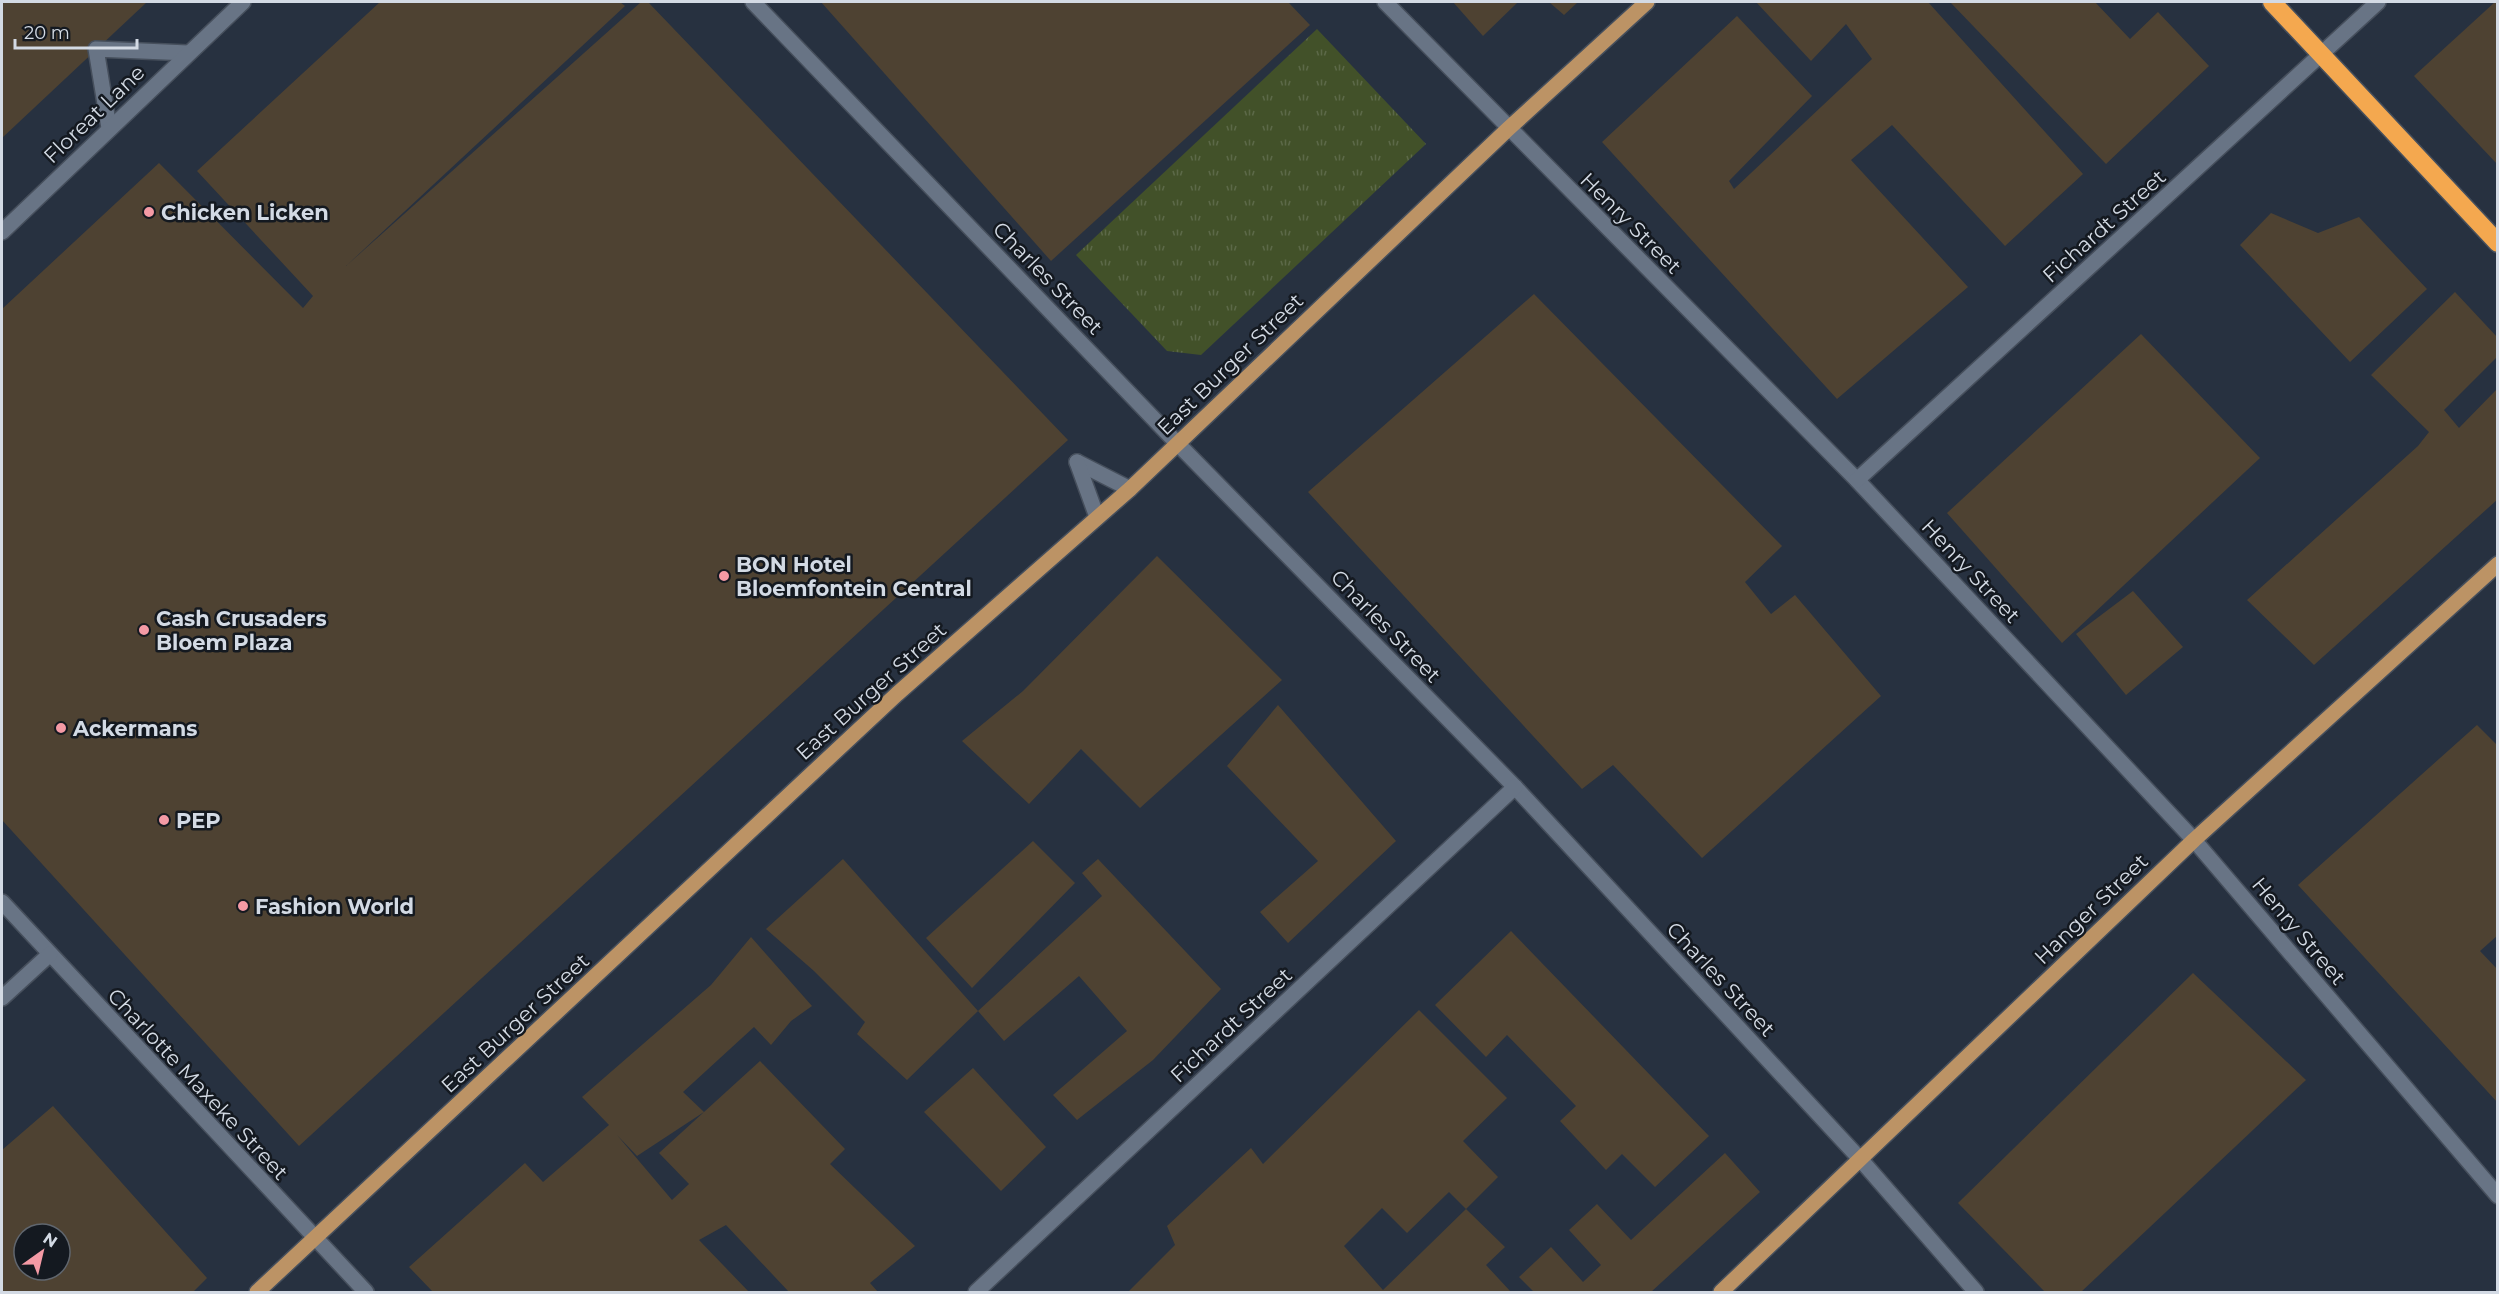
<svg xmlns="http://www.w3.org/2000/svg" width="2499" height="1294" font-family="Montserrat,sans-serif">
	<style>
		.park { fill: url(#park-tufts) }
		.building { fill: #4e4232; fill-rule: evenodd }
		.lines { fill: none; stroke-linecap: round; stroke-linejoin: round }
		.minor-casing { stroke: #464f5c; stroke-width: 18 }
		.major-casing { stroke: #464f5c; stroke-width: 18 }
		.highway-casing { stroke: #464f5c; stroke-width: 21 }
		.minor { stroke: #687485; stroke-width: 15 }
		.major { stroke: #bc9365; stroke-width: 15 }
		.highway { stroke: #f4a84f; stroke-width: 18 }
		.poi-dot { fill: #f49aa5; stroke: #141920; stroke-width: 2 }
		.labels { text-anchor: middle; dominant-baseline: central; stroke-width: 5; stroke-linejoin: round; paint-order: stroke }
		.street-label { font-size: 21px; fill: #d3dae4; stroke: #141920 }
		.poi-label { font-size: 21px; font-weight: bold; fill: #d3dae4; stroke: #141920; text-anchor: start }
	</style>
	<defs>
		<pattern id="park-tufts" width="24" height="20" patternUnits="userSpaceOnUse" patternTransform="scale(1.5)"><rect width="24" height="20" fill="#425129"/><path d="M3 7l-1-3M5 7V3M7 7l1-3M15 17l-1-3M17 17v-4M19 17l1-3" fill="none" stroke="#5c6948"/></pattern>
	</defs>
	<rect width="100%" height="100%" fill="#273140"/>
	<!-- park -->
	<path class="park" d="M 1317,29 L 1426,144 L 1201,355 L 1167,351 L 1076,255 Z"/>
	<!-- building -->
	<g class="building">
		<path d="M 2,2 L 147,2 L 2,138 Z"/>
		<path d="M 380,2 L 620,2 L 625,6 L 346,266 L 641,2 L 648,2 L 1068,440 L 299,1146 L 2,820 L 2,309 L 159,163 L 303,308 L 313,296 L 197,171 Z"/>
		<path d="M 821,2 L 1288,2 L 1310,25 L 1051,261 Z"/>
		<path d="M 1453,2 L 1518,2 L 1483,36 Z"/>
		<path d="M 1549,2 L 1578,2 L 1564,15 Z"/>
		<path d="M 1756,2 L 1928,2 L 2083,174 L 2005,246 L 1892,125 L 1851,160 L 1968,287 L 1837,399 L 1602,142 L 1737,16 L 1812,96 L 1729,181 L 1734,189 L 1872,59 L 1846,24 L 1811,61 Z"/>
		<path d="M 1950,2 L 2095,2 L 2130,39 L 2158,12 L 2209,66 L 2106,164 Z"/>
		<path d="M 2495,2 L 2498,2 L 2498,165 L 2414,76 Z"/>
		<path d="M 2271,213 L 2318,233 L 2359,217 L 2427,289 L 2350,362 L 2240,245 Z"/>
		<path d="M 2455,292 L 2498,338 L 2498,356 L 2444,410 L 2459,428 L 2498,388 L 2498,499 L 2314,665 L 2247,600 L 2418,446 L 2429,432 L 2371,375 Z"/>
		<path d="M 1534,294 L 1782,546 L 1745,582 L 1771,614 L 1795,595 L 1881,696 L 1702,858 L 1613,765 L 1582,789 L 1308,492 Z"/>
		<path d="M 2141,334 L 2260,458 L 2062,643 L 1947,513 Z"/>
		<path d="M 1157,556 L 1282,680 L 1140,808 L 1081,749 L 1029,804 L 962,741 L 1023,691 Z"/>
		<path d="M 2133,591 L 2183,647 L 2126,695 L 2076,634 Z"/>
		<path d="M 1278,705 L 1396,841 L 1288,943 L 1260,912 L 1318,861 L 1227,766 Z"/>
		<path d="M 2477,725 L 2498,746 L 2498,935 L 2480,951 L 2498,970 L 2498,1103 L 2298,885 Z"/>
		<path d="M 1033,841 L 1075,883 L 972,988 L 926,938 Z"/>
		<path d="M 843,859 L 978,1011 L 1102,896 L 1082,873 L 1098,859 L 1221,989 L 1153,1060 L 1077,1120 L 1053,1095 L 1127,1031 L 1079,976 L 1004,1041 L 978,1011 L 907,1080 L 857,1034 L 865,1022 L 814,971 L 766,929 Z"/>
		<path d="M 1511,931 L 1709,1136 L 1655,1187 L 1622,1154 L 1606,1170 L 1560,1121 L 1576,1106 L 1507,1035 L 1486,1057 L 1435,1005 Z"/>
		<path d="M 751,937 L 812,1006 L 791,1021 L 771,1045 L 754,1027 L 683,1092 L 704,1112 L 637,1156 L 617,1135 L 672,1200 L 689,1184 L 659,1153 L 760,1061 L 845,1149 L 830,1164 L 915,1246 L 870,1283 L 878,1292 L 789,1292 L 726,1225 L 699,1240 L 749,1292 L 433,1292 L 409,1267 L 525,1163 L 543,1182 L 609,1125 L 582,1097 L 711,985 Z"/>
		<path d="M 2193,973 L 2306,1080 L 2081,1292 L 2045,1292 L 1958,1203 Z"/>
		<path d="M 1419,1010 L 1507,1098 L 1463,1141 L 1498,1177 L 1466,1209 L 1449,1192 L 1407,1233 L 1382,1208 L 1344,1246 L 1383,1290 L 1466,1209 L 1505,1247 L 1486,1265 L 1511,1292 L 1128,1292 L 1175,1245 L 1167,1226 L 1251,1148 L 1263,1164 Z"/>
		<path d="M 973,1068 L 1046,1147 L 1001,1191 L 924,1112 Z"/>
		<path d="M 53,1106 L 207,1278 L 193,1292 L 2,1292 L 2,1150 ZM 24,1234 L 60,1234 L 60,1270 L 24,1270 Z"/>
		<path d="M 1725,1153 L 1760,1192 L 1651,1292 L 1534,1292 L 1519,1277 L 1551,1247 L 1583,1282 L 1601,1265 L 1569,1230 L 1597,1204 L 1631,1240 Z"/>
	</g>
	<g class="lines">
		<!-- minor casing -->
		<g class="minor-casing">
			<g id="minor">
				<path d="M 753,2 L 1177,443 L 1515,787 L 1861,1160 L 1976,1292"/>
				<path d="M 1385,2 L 1857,480 L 2194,840 L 2498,1196"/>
				<path d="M 109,128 L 96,49 L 188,53"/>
				<path d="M 2,232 L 243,2"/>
				<path d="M 1077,462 L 1130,489"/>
				<path d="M 1077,462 L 1097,517"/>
				<path d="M 1857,480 L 2378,2"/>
				<path d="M 2,902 L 366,1292"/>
				<path d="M 2,998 L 50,954"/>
				<path d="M 976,1292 L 1515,787"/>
			</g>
		</g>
		<!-- major casing -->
		<g class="major-casing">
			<g id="major">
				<path d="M 257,1292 L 897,694 L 1130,489 L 1508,129 L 1647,2"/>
				<path d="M 1721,1292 L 2194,840 L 2498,564"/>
			</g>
		</g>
		<!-- highway casing -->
		<g class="highway-casing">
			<path id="highway" d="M 2272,2 L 2498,243"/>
		</g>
		<!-- minor -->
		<use href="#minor" class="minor"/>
		<!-- major -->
		<use href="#major" class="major"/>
		<!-- highway -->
		<use href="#highway" class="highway"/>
	</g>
	<!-- markers -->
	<g class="poi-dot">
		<circle cx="149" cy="212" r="6"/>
		<circle cx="724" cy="576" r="6"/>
		<circle cx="144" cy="630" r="6"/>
		<circle cx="61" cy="728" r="6"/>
		<circle cx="164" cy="820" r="6"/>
		<circle cx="243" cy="906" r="6"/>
	</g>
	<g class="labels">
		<!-- street labels -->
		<g class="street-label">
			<text transform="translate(94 114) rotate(-44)">Floreat Lane</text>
			<text transform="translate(1631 223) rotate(45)">Henry Street</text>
			<text transform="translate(2104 226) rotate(-42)">Fichardt Street</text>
			<text transform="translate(1048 278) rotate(46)">Charles Street</text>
			<text transform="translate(1230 364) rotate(-44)">East Burger Street</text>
			<text transform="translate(1971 571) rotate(47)">Henry Street</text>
			<text transform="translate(1386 626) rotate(46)">Charles Street</text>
			<text transform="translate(871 691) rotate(-42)">East Burger Street</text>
			<text transform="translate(2091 909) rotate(-44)">Hanger Street</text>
			<text transform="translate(2299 931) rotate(50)">Henry Street</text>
			<text transform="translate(1721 979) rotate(47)">Charles Street</text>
			<text transform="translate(515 1023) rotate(-43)">East Burger Street</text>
			<text transform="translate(1231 1025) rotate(-43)">Fichardt Street</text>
			<text transform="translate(198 1084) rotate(47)">Charlotte Maxeke Street</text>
		</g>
		<!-- poi labels -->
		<g class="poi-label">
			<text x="161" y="212">Chicken Licken</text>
			<text x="736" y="564">BON Hotel<tspan x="736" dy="24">Bloemfontein Central</tspan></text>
			<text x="156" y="618">Cash Crusaders<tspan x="156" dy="24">Bloem Plaza</tspan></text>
			<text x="73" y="728">Ackermans</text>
			<text x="176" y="820">PEP</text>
			<text x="255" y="906">Fashion World</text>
		</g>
	</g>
	<!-- border -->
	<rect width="2499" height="1294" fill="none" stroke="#d3dae4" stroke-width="6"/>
	<!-- north arrow -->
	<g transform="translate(42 1252) rotate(34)"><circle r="28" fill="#141920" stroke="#60666e" stroke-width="1.5"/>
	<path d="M0-4.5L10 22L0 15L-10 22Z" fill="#f49aa5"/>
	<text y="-9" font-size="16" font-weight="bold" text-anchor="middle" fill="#d3dae4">N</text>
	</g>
	<!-- scale -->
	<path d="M15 39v9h122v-9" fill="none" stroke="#d3dae4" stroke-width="3"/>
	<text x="24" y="39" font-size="18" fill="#d3dae4" stroke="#141920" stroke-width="4.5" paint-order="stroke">20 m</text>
</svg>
